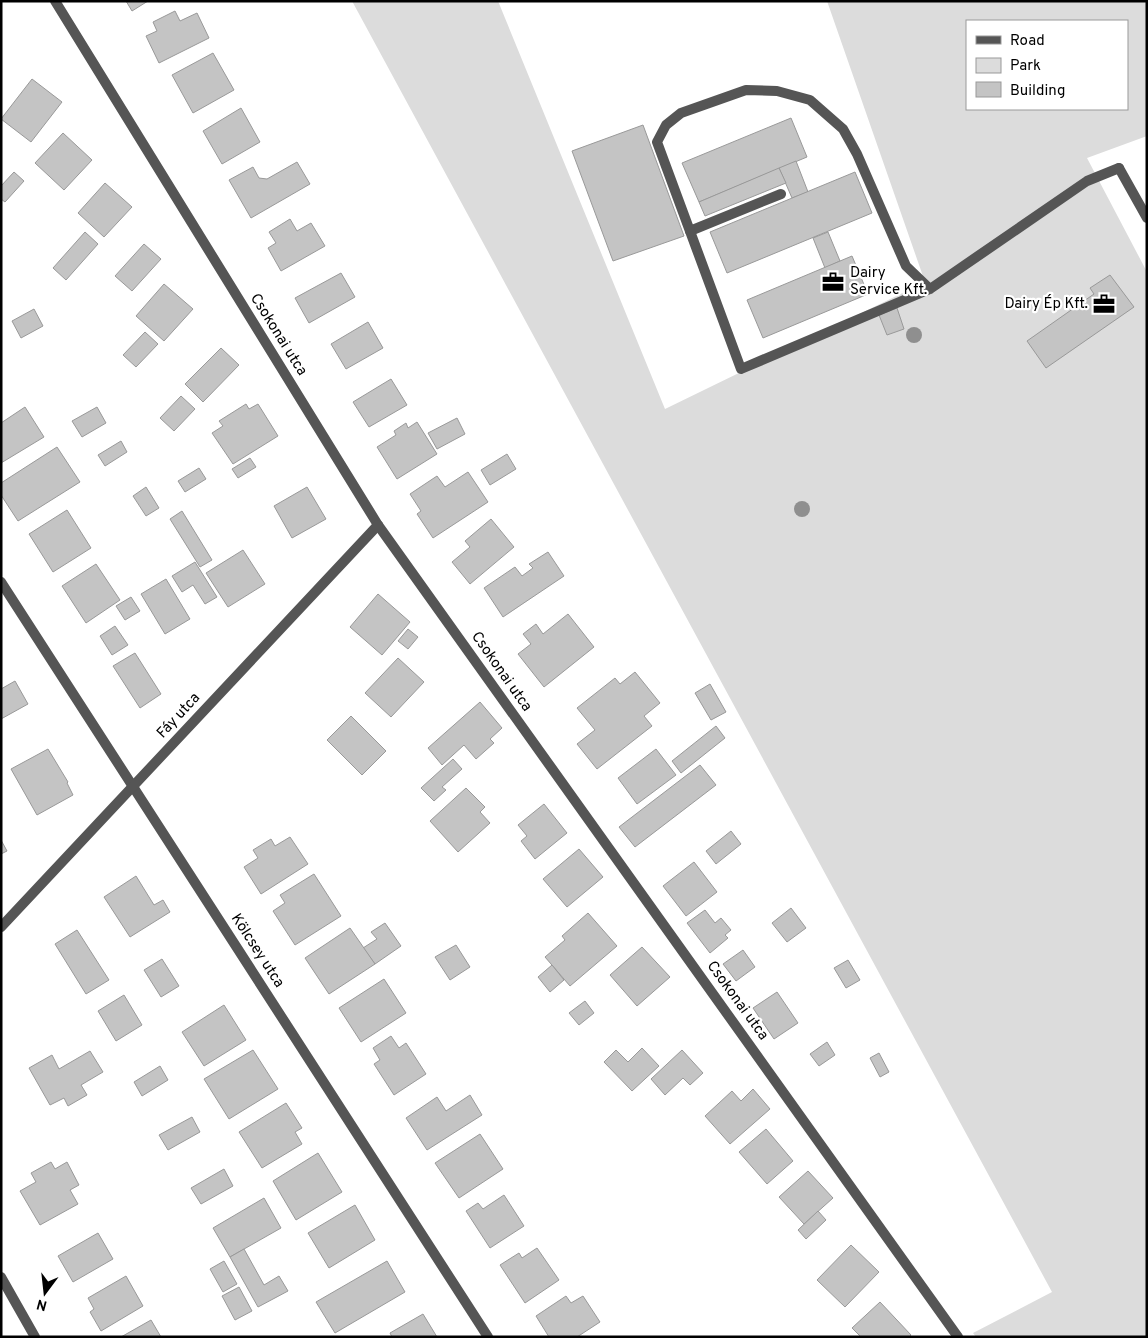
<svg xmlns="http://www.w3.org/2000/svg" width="1148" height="1338" font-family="Overpass,sans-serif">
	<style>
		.green { fill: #dcdcdc; fill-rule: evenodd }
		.building { fill: #c4c4c4; stroke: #999 }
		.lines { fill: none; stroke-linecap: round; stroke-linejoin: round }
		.service { stroke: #555; stroke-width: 10 }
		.minor { stroke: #555; stroke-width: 10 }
		.tree { fill: #8f8f8f }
		.labels { text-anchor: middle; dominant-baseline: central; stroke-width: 4.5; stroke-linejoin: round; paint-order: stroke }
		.poi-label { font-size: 15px; fill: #000; stroke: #fff; text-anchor: start }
		.street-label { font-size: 15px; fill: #000; stroke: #fff }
	</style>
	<rect width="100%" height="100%" fill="#fff"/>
	<!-- green -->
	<path class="green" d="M 352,1 L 498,1 L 665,409 L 925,282 L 827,1 L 1147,1 L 1147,136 L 1087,158 L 1147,272 L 1147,1337 L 976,1337 L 973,1333 L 1052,1292 ZM 967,21 L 1127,21 L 1127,109 L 967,109 Z"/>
	<!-- building -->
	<g class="building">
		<path d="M 126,1 L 148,1 L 132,11 Z"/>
		<path d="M 175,11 L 180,21 L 197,13 L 209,38 L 159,63 L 146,36 L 157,31 L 153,22 Z"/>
		<path d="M 213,53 L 234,90 L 193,113 L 172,75 Z"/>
		<path d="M 32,79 L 62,102 L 31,142 L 1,119 Z"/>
		<path d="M 241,108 L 260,142 L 222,164 L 203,131 Z"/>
		<path d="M 791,118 L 807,157 L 699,202 L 682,163 Z"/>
		<path d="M 643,125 L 684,236 L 613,261 L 572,151 Z"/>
		<path d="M 63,133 L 92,160 L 64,190 L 35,163 Z"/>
		<path d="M 796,161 L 808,192 L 792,198 L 779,168 Z"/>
		<path d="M 297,162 L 310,184 L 251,218 L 229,180 L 253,167 L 259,178 L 267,179 Z"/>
		<path d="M 779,168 L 786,183 L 705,216 L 699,202 Z"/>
		<path d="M 14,172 L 24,181 L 5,202 L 1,199 L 1,186 Z"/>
		<path d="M 855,172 L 872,213 L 727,273 L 710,232 Z"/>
		<path d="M 105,183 L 132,207 L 104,237 L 78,213 Z"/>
		<path d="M 290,219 L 297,231 L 311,223 L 325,246 L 281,271 L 268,248 L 276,243 L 269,232 Z"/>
		<path d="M 85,232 L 98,244 L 66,280 L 53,268 Z"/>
		<path d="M 828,232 L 840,261 L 825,268 L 813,238 Z"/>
		<path d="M 144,244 L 161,259 L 132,291 L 115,276 Z"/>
		<path d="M 852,256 L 868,294 L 763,338 L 747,300 Z"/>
		<path d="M 341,273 L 355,297 L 309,323 L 295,298 Z"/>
		<path d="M 1110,275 L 1134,307 L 1046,368 L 1027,341 L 1094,294 L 1090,288 Z"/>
		<path d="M 164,284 L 193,309 L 164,341 L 136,316 Z"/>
		<path d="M 897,308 L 904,329 L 887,335 L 879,315 Z"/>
		<path d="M 34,309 L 43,326 L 21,338 L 12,321 Z"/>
		<path d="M 368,322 L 383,348 L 346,369 L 331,344 Z"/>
		<path d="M 145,332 L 158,344 L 136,367 L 123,355 Z"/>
		<path d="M 221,348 L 239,365 L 203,402 L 185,384 Z"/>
		<path d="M 391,379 L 407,405 L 369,427 L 353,402 Z"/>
		<path d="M 181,396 L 195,409 L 174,431 L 160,418 Z"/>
		<path d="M 246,404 L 249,409 L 258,404 L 278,436 L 233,464 L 212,433 L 223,426 L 219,421 Z"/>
		<path d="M 25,407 L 44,437 L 1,463 L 1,423 Z"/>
		<path d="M 97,407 L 106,423 L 82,437 L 72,421 Z"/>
		<path d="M 457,418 L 465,434 L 437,449 L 428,433 Z"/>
		<path d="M 417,422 L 437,454 L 397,479 L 377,447 L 396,435 L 394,431 L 406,423 L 408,428 Z"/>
		<path d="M 121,441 L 127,452 L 105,466 L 98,455 Z"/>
		<path d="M 57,447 L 80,482 L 18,521 L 1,495 L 1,483 Z"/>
		<path d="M 507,454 L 516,469 L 490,485 L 481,470 Z"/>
		<path d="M 250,458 L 256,467 L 238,478 L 232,469 Z"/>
		<path d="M 199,468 L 206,479 L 185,492 L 178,481 Z"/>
		<path d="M 468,472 L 488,502 L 433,538 L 417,514 L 421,511 L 410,494 L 437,476 L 445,487 Z"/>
		<path d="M 146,487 L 159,508 L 146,516 L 133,496 Z"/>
		<path d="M 307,487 L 326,519 L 292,538 L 274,506 Z"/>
		<path d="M 67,510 L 91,548 L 53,572 L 29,534 Z"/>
		<path d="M 182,511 L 212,560 L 200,567 L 170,519 Z"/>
		<path d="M 491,519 L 514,547 L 470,584 L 452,562 L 470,547 L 465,541 Z"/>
		<path d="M 243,550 L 265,584 L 228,607 L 206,573 Z"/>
		<path d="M 548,552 L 564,576 L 503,617 L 484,588 L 515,567 L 522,576 L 533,568 L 529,564 Z"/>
		<path d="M 195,562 L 217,597 L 205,604 L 193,585 L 182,592 L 172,576 Z"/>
		<path d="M 96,564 L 120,600 L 86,623 L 62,586 Z"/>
		<path d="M 166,579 L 190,619 L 165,634 L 141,594 Z"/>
		<path d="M 378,594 L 410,622 L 382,655 L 350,627 Z"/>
		<path d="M 131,597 L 140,611 L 125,620 L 116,606 Z"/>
		<path d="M 568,614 L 594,647 L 544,687 L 518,654 L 531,644 L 523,634 L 536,624 L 543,634 Z"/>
		<path d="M 115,626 L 128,645 L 112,655 L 100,636 Z"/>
		<path d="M 408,629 L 418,637 L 408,649 L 398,641 Z"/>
		<path d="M 135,653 L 161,694 L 140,708 L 113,666 Z"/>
		<path d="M 398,658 L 424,682 L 391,717 L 365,693 Z"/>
		<path d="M 635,672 L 660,703 L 644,716 L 652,726 L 597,769 L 577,744 L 595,730 L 577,708 L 615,678 L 620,684 Z"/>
		<path d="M 15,681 L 28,704 L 1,719 L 1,689 Z"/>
		<path d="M 710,684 L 726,712 L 711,720 L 695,693 Z"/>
		<path d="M 480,702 L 502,728 L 490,739 L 494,743 L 476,759 L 464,745 L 442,765 L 428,748 Z"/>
		<path d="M 351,716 L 386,751 L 362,775 L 327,740 Z"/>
		<path d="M 716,726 L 725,738 L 681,773 L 672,761 Z"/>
		<path d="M 48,749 L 68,782 L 67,783 L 73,795 L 37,815 L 11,769 Z"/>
		<path d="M 656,749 L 676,775 L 637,804 L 618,778 Z"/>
		<path d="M 453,759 L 462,769 L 442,787 L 446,790 L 434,801 L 421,788 Z"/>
		<path d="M 700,765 L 716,785 L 635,847 L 619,827 Z"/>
		<path d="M 466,788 L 485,807 L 480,812 L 490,823 L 458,852 L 430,821 Z"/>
		<path d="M 544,804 L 567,833 L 535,859 L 521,841 L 527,836 L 518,825 Z"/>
		<path d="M 731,831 L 741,844 L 716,864 L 706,851 Z"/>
		<path d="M 290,837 L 308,864 L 261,894 L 244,867 L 258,858 L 253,850 L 271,839 L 275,846 Z"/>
		<path d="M 1,840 L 7,851 L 1,854 Z"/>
		<path d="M 579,849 L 603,877 L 567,907 L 543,879 Z"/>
		<path d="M 694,862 L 717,892 L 686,916 L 663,886 Z"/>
		<path d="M 314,874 L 341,916 L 295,945 L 273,911 L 285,903 L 280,895 Z"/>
		<path d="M 136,876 L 154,905 L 163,900 L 170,912 L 130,937 L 104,897 Z"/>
		<path d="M 791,908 L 806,928 L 787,942 L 772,923 Z"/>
		<path d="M 705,910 L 715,923 L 721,918 L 731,930 L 725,935 L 728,938 L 710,953 L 687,923 Z"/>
		<path d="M 588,913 L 617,946 L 570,986 L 545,957 L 565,940 L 562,936 Z"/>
		<path d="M 385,923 L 401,946 L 375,964 L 363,948 L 377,939 L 371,932 Z"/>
		<path d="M 350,928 L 375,964 L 329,994 L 305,958 Z"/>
		<path d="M 77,930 L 109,980 L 86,994 L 55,944 Z"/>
		<path d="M 456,945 L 470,967 L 450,980 L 435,957 Z"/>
		<path d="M 642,947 L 670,977 L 637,1006 L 610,975 Z"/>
		<path d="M 743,950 L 755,967 L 736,981 L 723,964 Z"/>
		<path d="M 162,959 L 179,986 L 161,997 L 144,970 Z"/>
		<path d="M 848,960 L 860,980 L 846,988 L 834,968 Z"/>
		<path d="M 552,965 L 564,980 L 550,992 L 538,977 Z"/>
		<path d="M 384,979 L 406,1013 L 361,1042 L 339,1008 Z"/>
		<path d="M 777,992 L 798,1023 L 774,1039 L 753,1008 Z"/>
		<path d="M 124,995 L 142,1025 L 116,1041 L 98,1011 Z"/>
		<path d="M 585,1001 L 594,1013 L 579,1025 L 569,1013 Z"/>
		<path d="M 224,1005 L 246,1040 L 204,1066 L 182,1032 Z"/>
		<path d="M 391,1036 L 399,1048 L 406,1043 L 426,1074 L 394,1095 L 374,1064 L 380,1060 L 373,1048 Z"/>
		<path d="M 827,1042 L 835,1055 L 819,1066 L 810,1054 Z"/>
		<path d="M 642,1048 L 659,1066 L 632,1091 L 604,1062 L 616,1050 L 628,1062 Z"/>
		<path d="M 253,1050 L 278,1089 L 229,1119 L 204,1079 Z"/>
		<path d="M 682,1050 L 703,1073 L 690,1085 L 683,1078 L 665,1095 L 651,1079 Z"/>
		<path d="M 90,1051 L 103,1072 L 81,1085 L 87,1095 L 68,1106 L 64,1098 L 50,1105 L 29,1068 L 52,1055 L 59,1069 Z"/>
		<path d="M 879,1053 L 889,1072 L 880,1077 L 870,1058 Z"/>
		<path d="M 160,1066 L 168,1080 L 142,1096 L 134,1082 Z"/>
		<path d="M 753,1089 L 770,1109 L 730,1144 L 705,1116 L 732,1091 L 741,1101 Z"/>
		<path d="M 470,1095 L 482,1115 L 427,1150 L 406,1118 L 437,1097 L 446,1111 Z"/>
		<path d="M 286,1103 L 302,1128 L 295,1132 L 302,1144 L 262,1168 L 239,1132 Z"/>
		<path d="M 192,1117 L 200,1132 L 168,1150 L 159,1135 Z"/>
		<path d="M 766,1129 L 793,1161 L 767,1184 L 739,1152 Z"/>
		<path d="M 480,1134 L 503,1169 L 459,1198 L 435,1163 Z"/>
		<path d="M 318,1153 L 342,1192 L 296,1220 L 273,1181 Z"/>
		<path d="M 51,1162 L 55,1169 L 67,1162 L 79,1185 L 70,1190 L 78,1204 L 40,1225 L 20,1191 L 36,1182 L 31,1173 Z"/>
		<path d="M 224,1169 L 233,1186 L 201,1204 L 191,1188 Z"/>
		<path d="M 808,1171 L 833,1198 L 804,1224 L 779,1197 Z"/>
		<path d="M 504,1195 L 524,1226 L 490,1248 L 466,1211 L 478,1203 L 483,1209 Z"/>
		<path d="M 264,1198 L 281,1228 L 230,1257 L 213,1228 Z"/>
		<path d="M 355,1205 L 375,1240 L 329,1268 L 308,1233 Z"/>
		<path d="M 818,1211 L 826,1220 L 806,1239 L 798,1230 Z"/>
		<path d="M 98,1233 L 113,1259 L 73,1282 L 58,1256 Z"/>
		<path d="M 851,1245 L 879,1272 L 845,1307 L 817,1280 Z"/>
		<path d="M 537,1248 L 559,1280 L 525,1303 L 500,1265 L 519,1253 L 522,1258 Z"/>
		<path d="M 244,1249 L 264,1285 L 279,1276 L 288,1291 L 258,1307 L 230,1257 Z"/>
		<path d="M 224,1261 L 237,1284 L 223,1292 L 210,1269 Z"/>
		<path d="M 387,1261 L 405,1292 L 335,1333 L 316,1302 Z"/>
		<path d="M 126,1276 L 143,1306 L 101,1331 L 90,1312 L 94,1309 L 88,1298 Z"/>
		<path d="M 239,1287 L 252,1311 L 235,1320 L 222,1296 Z"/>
		<path d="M 566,1296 L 571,1303 L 583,1296 L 600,1322 L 577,1337 L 549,1337 L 536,1316 Z"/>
		<path d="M 880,1302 L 911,1335 L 909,1337 L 861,1337 L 852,1328 Z"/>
		<path d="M 423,1314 L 437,1337 L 392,1337 L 390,1333 Z"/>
		<path d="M 151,1320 L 161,1337 L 121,1337 Z"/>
	</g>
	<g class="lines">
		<!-- service -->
		<g class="service">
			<path d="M 690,231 L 781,194"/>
			<path d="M 930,289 L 906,266 L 857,154 L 843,129 L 810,100 L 777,91 L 746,90 L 681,113 L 666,125 L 657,142 L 741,369 L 930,289 L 1087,181 L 1119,168"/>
		</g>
		<!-- minor -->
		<g class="minor">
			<path d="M 55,1 L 378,525 L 958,1337"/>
			<path d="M 1119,168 L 1147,218"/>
			<path d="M 1,582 L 488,1337"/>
			<path d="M 1,927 L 378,525"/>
			<path d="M 1,1277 L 35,1337"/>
		</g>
	</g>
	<!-- trees -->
	<g class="tree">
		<circle cx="914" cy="335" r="8"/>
		<circle cx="802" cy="509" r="8"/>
	</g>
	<!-- icons -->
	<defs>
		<g id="office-bare" transform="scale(1.725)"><path d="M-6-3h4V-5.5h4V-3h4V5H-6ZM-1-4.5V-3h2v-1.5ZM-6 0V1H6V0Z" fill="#000" stroke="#fff" stroke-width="2.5" paint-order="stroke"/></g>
	</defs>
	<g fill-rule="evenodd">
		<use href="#office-bare" x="833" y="282"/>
		<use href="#office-bare" x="1104" y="304"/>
	</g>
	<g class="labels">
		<!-- poi labels -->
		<g class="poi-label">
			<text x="850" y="273">Dairy<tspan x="850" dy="17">Service Kft.</tspan></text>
			<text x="1088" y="304" text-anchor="end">Dairy Ép Kft.</text>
		</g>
		<!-- street labels -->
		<g class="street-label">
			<text transform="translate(278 335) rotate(58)">Csokonai utca</text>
			<text transform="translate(501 672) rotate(55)">Csokonai utca</text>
			<text transform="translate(179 716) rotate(-47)">Fáy utca</text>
			<text transform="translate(257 951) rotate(57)">Kölcsey utca</text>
			<text transform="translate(737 1001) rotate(54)">Csokonai utca</text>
		</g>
	</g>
	<!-- border -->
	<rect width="1148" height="1338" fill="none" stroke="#000000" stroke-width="5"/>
	<!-- legend -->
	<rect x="966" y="20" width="162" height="90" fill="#ffffff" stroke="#999999"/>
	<rect x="976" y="36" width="25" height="8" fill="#555555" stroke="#999999"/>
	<text x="1010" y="45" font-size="15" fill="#000000">Road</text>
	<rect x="976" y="58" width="25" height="15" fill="#dcdcdc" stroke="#999999"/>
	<text x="1010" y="70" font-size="15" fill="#000000">Park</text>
	<rect x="976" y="82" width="25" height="15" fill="#c4c4c4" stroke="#999999"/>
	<text x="1010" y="95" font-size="15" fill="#000000">Building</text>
	<!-- north arrow -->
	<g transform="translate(45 1293) rotate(195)" stroke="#ffffff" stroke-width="4" paint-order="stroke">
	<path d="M0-4L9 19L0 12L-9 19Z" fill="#000000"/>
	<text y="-8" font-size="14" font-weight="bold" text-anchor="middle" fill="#000000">N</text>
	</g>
</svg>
